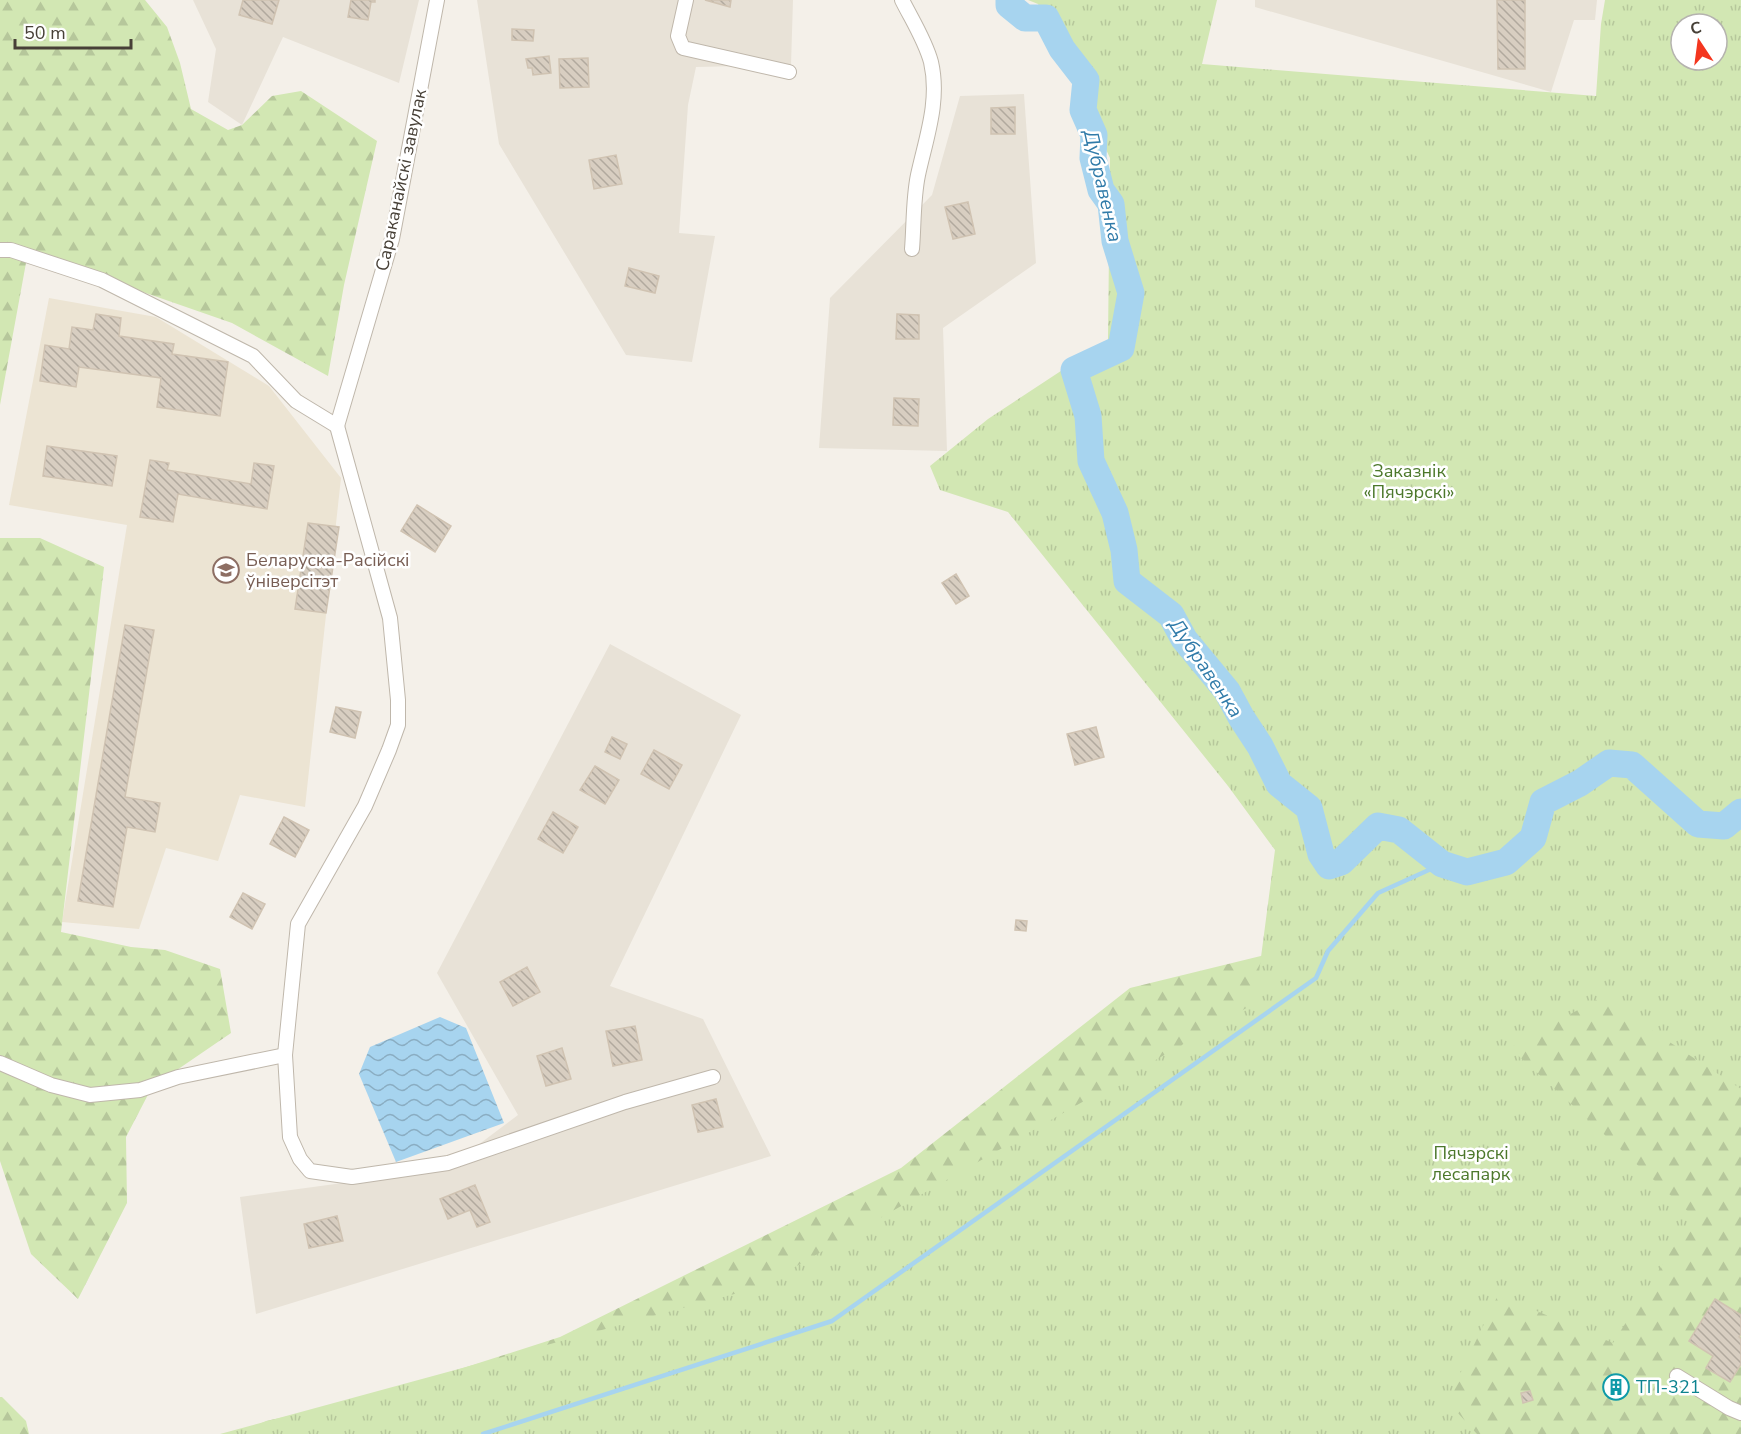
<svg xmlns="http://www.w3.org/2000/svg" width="1741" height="1434" font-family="'Nunito Sans',sans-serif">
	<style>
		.residential { fill: #e8e2d7 }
		.education { fill: #ece4d3 }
		.forest { fill: url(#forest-firs) }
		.park { fill: url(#park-tufts); fill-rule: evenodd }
		.water { fill: url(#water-waves) }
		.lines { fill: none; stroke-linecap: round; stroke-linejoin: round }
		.stream { stroke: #a7d4ef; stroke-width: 4.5 }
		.river { stroke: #a7d4ef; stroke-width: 27 }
		.building { fill: url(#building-back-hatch); stroke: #d0c3b2; stroke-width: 1.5 }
		.minor-casing { stroke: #bfb7ab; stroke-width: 16 }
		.minor { stroke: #fff; stroke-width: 14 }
		.labels { text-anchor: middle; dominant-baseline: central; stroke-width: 5; stroke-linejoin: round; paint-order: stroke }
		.street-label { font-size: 18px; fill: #474037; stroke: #fff }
		.park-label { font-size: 18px; fill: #4c782b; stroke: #fff }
		.education-label { font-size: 18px; fill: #785e54; stroke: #fff; text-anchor: start }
		.culture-label { font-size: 18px; fill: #0d838f; stroke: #fff; text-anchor: start }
		.water-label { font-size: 20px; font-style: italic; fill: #307ba9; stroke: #fff }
	</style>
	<defs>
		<pattern id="forest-firs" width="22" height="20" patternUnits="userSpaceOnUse" patternTransform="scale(1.5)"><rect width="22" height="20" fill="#d2e7b3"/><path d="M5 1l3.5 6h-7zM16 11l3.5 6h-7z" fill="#b6c79b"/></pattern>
		<pattern id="park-tufts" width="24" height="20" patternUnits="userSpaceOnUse" patternTransform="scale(1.5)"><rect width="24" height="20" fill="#d2e7b3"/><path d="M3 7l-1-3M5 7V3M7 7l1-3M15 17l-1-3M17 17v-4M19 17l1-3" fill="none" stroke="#b6c79b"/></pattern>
		<pattern id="water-waves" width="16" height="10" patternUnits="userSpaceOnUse" patternTransform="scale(1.5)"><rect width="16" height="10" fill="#a7d4ef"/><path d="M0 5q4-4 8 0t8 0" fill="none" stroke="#8aadc2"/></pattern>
		<pattern id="building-back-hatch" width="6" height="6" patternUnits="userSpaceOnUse" patternTransform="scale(1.5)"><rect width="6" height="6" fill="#d8cec1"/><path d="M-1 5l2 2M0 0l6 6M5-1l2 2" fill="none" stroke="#b1a99e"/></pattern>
	</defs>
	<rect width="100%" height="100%" fill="#f4f0e9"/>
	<!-- residential -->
	<g class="residential">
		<path d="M 193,0 L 419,0 L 399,83 L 283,37 L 242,125 L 208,102 L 216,49 Z"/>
		<path d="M 477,0 L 793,0 L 791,65 L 696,67 L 688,105 L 679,233 L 715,236 L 692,362 L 626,355 L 499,144 Z"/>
		<path d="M 1255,0 L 1597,0 L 1595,20 L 1574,20 L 1551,92 L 1255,7 Z"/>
		<path d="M 1024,94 L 1036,263 L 943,328 L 947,451 L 819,448 L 830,298 L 932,195 L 960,96 Z"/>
		<path d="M 610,644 L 741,715 L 610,986 L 703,1019 L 771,1156 L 256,1314 L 240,1197 L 446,1169 L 518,1115 L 437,973 Z"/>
	</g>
	<!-- education -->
	<path class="education" d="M 49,298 L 156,317 L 269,386 L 341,478 L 305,807 L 240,795 L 218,861 L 166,848 L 139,929 L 62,922 L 127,525 L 9,505 Z"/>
	<!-- forest -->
	<g class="forest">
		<path d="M 0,0 L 145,0 L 167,27 L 180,63 L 191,109 L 228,130 L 242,125 L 272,96 L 301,91 L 377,141 L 344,285 L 328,376 L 232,323 L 28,252 L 0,405 Z"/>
		<path d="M 0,538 L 40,538 L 104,567 L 61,932 L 131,947 L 165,950 L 220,969 L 231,1033 L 152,1087 L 126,1137 L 127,1203 L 78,1299 L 31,1254 L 0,1161 Z"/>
		<path d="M 1741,812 L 1741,1434 L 237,1434 L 266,1421 L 363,1400 L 560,1337 L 901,1168 L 1130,988 L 1289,949 Z"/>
		<path d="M 0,1397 L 2,1397 L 26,1421 L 29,1434 L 0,1434 Z"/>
	</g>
	<!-- park -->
	<path class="park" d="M 1028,0 L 1217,0 L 1202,64 L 1596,96 L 1601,24 L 1605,0 L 1741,0 L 1741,1089 L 1601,997 L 1510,1048 L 1693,1216 L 1613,1343 L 1498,1295 L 1447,1401 L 1477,1434 L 220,1434 L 760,1287 L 1255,1003 L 1275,850 L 1228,786 L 1008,512 L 940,490 L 930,466 L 988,419 L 1108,340 L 1110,158 L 1038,4 ZM 1681,24 L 1717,24 L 1717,60 L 1681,60 Z"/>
	<!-- water -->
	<path class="water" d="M 440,1017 L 466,1028 L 504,1123 L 396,1162 L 359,1074 L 370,1047 Z"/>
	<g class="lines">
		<!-- stream -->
		<path class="stream" d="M 483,1434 L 832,1321 L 1316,978 L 1328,951 L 1378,893 L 1442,864"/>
		<!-- river -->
		<path class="river" d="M 1009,0 L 1009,5 L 1025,18 L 1046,18 L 1062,49 L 1086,80 L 1083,110 L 1094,135 L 1093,158 L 1101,190 L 1111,204 L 1115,241 L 1131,293 L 1121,348 L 1074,370 L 1088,416 L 1091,461 L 1115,513 L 1124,550 L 1127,581 L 1171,615 L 1184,639 L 1227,691 L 1241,717 L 1260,746 L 1279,784 L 1309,808 L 1321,854 L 1329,866 L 1341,862 L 1378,826 L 1399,830 L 1442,864 L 1467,872 L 1506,862 L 1533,838 L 1543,802 L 1580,783 L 1609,763 L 1632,765 L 1698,824 L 1724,826 L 1741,812"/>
	</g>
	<!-- building -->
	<g class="building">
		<path d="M 243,0 L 279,0 L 272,24 L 239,15 Z"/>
		<path d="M 351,0 L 375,0 L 375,2 L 371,2 L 368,20 L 348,17 Z"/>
		<path d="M 705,0 L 731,0 L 730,7 Z"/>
		<path d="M 1497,0 L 1525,0 L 1525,69 L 1498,69 Z"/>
		<path d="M 512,29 L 534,30 L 533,41 L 512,40 Z"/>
		<path d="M 549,56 L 551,73 L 533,75 L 532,68 L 528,68 L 526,59 Z"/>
		<path d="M 588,58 L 589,87 L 560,88 L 559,59 Z"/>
		<path d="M 1015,107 L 1015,134 L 991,134 L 991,108 Z"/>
		<path d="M 616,155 L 622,184 L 594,189 L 589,160 Z"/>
		<path d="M 968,202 L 975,234 L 953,239 L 945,207 Z"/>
		<path d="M 629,268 L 659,276 L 655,293 L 625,286 Z"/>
		<path d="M 96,314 L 121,318 L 119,336 L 174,344 L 172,354 L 228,362 L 220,416 L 157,407 L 161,378 L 79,367 L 76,387 L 40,381 L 45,345 L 69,349 L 72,327 L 93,330 Z"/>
		<path d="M 897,314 L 919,315 L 919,339 L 896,339 Z"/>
		<path d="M 894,398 L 919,399 L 918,426 L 893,425 Z"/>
		<path d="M 47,446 L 117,456 L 112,486 L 43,476 Z"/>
		<path d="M 150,460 L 169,463 L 167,470 L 251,484 L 254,463 L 274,466 L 267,509 L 178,494 L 173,522 L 140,517 Z"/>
		<path d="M 417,505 L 451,526 L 435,552 L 401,531 Z"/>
		<path d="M 308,523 L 339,527 L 326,613 L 295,609 Z"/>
		<path d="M 956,574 L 969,596 L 956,604 L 942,583 Z"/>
		<path d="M 125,625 L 154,630 L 125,797 L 160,803 L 155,832 L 127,827 L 113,907 L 78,901 Z"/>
		<path d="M 336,707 L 361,712 L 355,738 L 330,732 Z"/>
		<path d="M 1096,727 L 1104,757 L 1075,765 L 1067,734 Z"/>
		<path d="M 612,737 L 627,744 L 620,759 L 605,752 Z"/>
		<path d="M 654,750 L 682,765 L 669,789 L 641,774 Z"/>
		<path d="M 595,766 L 619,780 L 605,804 L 580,790 Z"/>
		<path d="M 553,812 L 578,827 L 563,853 L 538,839 Z"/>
		<path d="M 284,817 L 309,830 L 295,857 L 270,844 Z"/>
		<path d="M 243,893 L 265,904 L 252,929 L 230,917 Z"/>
		<path d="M 1016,920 L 1027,921 L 1026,931 L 1015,930 Z"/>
		<path d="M 527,967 L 540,992 L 513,1006 L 500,982 Z"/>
		<path d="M 635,1026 L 642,1060 L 613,1066 L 606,1031 Z"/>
		<path d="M 562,1048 L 571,1079 L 546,1086 L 537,1056 Z"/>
		<path d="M 716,1099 L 723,1127 L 698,1132 L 692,1105 Z"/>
		<path d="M 475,1185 L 490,1222 L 477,1227 L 470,1210 L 448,1219 L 440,1199 Z"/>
		<path d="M 337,1216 L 343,1241 L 309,1248 L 304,1224 Z"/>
		<path d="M 1715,1299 L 1741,1315 L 1741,1334 L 1739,1337 L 1741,1339 L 1741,1364 L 1730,1382 L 1706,1368 L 1713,1356 L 1689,1341 Z"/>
		<path d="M 1614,1378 L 1625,1383 L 1618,1397 L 1608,1391 Z"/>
		<path d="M 1530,1391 L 1533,1400 L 1523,1403 L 1521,1393 Z"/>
	</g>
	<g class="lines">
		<!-- minor casing -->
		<g class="minor-casing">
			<g id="minor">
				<path d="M 686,0 L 678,36 L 683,48 L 789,72"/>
				<path d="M 902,0 C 912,20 925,40 931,62 C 940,101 926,138 918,175 C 913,199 914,225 912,249"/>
				<path d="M 0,250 L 11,250 L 102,280 L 253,356 L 296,401 L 337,426"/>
				<path d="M 337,426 L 390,618 L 398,700 L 398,725 L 389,750 L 365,806 L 298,924 L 285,1055 L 290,1137 L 300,1159 L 310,1171 L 352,1177 L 448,1163 L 625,1102 L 713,1077"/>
				<path d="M 337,426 L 392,239 L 437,0"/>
				<path d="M 0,1063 L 51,1085 L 90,1095 L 140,1090 L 178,1077 L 285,1055"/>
				<path d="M 1677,1376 L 1729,1408 L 1741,1413"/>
			</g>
		</g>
		<!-- minor -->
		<use href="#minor" class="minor"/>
	</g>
	<!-- icons -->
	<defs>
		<g id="university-ring" transform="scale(1.35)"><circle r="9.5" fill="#fff" stroke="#8d6e63" stroke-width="1.5"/><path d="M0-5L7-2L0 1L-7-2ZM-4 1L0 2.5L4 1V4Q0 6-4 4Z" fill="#8d6e63"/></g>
		<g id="building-ring" transform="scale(1.35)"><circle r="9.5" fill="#fff" stroke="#0f9aa8" stroke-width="1.5"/><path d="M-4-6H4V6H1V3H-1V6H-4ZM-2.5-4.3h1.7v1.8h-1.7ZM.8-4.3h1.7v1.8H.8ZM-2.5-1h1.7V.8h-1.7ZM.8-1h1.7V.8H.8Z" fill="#0f9aa8"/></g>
	</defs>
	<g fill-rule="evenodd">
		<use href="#university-ring" x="226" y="570"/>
		<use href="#building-ring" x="1616" y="1387"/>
	</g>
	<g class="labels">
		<!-- street labels -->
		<g class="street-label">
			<text transform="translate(401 180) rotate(-78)">Сараканайскі завулак</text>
		</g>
		<!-- park labels -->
		<g class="park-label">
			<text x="1409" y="471">Заказнік<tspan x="1409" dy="21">«Пячэрскі»</tspan></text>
			<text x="1471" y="1153">Пячэрскі<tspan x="1471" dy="21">лесапарк</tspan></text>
		</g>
		<!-- education labels -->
		<g class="education-label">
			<text x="246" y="560">Беларуска-Расійскі<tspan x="246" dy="21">ўніверсітэт</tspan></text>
		</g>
		<!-- culture labels -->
		<g class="culture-label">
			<text x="1636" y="1387">ТП-321</text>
		</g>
		<!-- water labels -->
		<g class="water-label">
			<text transform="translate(1103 186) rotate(77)">Дубравенка</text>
			<text transform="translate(1206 668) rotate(56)">Дубравенка</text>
		</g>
	</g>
	<!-- north arrow -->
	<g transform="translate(1699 42) rotate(347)"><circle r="28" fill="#ffffff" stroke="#b5b3af" stroke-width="1.5"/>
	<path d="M0-4.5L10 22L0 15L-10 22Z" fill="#f4361f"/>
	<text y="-9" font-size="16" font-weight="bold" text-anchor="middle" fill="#474037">С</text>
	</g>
	<!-- scale -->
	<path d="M15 39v9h116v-9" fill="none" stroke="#474037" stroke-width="3"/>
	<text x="24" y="39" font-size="18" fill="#474037" stroke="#ffffff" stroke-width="4.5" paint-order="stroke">50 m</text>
</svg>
